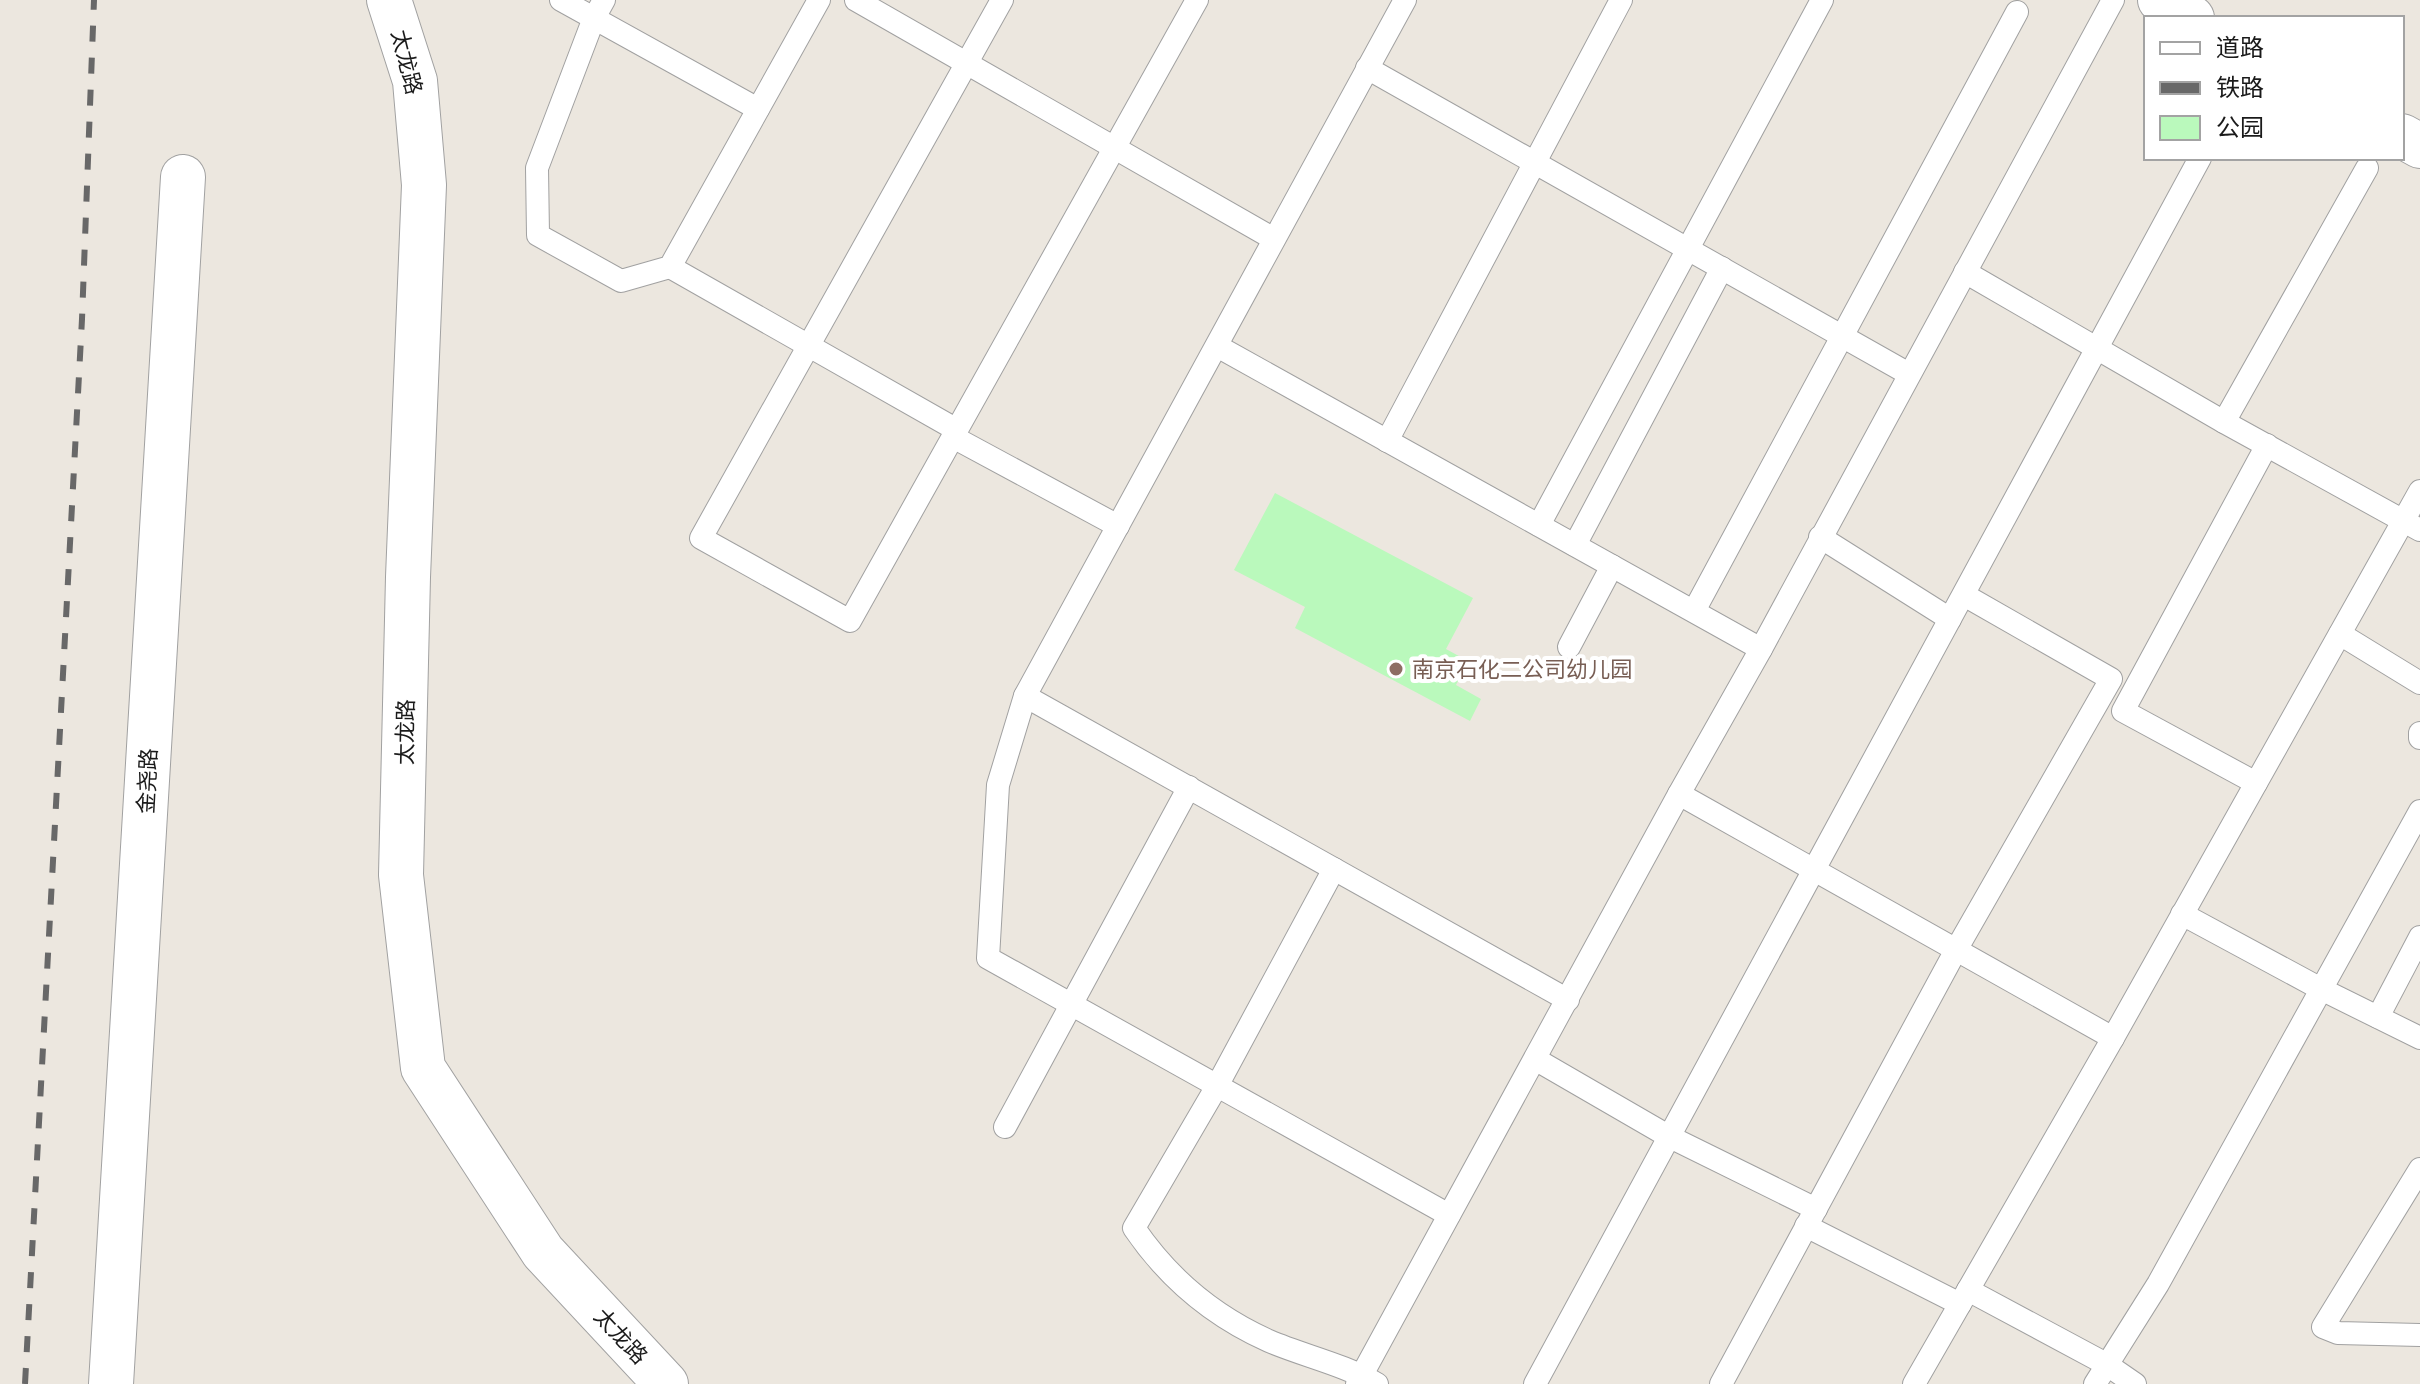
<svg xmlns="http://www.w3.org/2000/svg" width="2420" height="1384" font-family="'Titillium Web','Noto Sans SC',sans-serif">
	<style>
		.park { fill: #baf9bc }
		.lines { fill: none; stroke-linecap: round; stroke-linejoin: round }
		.service-casing { stroke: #a1a1a1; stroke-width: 24 }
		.minor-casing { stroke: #a1a1a1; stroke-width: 46 }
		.tertiary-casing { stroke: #a1a1a1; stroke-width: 46 }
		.service { stroke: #fff; stroke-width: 22 }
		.minor { stroke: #fff; stroke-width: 44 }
		.tertiary { stroke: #fff; stroke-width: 44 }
		.rail { stroke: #686868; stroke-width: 6; stroke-dasharray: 16 16; stroke-linecap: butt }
		.education-dot { fill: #8d6e63; stroke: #fff; stroke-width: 3 }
		.labels { text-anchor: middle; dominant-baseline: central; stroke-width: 8; stroke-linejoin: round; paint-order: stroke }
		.street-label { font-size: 22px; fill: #1a1a1a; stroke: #fff }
		.education-label { font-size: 22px; fill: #785e54; stroke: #fff; text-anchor: start }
	</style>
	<rect width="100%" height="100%" fill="#ece7df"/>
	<!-- park -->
	<path class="park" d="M 1275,493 L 1473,598 L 1446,649 L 1468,661 L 1456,685 L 1481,699 L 1470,721 L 1295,628 L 1305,607 L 1234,570 Z"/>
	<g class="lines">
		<!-- service casing -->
		<g class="service-casing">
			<g id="service">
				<path d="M 561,0 L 758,109"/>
				<path d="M 604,0 L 594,18 L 537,168 L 538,235 L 621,281 L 670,267 L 819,0"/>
				<path d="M 856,0 L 1274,239"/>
				<path d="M 1002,0 L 701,538 L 850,621 L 1197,0"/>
				<path d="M 1405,0 L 1025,696 L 998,785 L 988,958 L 1449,1215"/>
				<path d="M 1367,68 L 1909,374"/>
				<path d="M 670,267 L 957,430"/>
				<path d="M 1965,272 L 2224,422 L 2420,530"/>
				<path d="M 1217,346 L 1761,649"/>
				<path d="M 2224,422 L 2367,168"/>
				<path d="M 953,437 L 1118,526"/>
				<path d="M 1387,441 L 1621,0"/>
				<path d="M 1539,525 L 1822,0"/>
				<path d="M 1820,537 L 1950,619"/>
				<path d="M 1575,545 L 1722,268"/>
				<path d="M 1694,611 L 2017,12"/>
				<path d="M 2340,634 L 2420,683"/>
				<path d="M 1569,647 L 1612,566"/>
				<path d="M 1025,696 L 1568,1000"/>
				<path d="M 2420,733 L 2420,738"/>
				<path d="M 2256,783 L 2123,711 L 2267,445"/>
				<path d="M 1679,794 L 2113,1038"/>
				<path d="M 1334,869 L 1217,1086 L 1134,1228 C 1168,1278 1213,1316 1269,1341 C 1304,1356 1343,1364 1377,1384"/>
				<path d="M 2182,914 L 2321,989 L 2420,1038"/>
				<path d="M 2378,1017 L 2420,937"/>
				<path d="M 1535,1059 L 1668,1136 L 1816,1209"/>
				<path d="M 1005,1127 L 1189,787"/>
				<path d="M 2420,1169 L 2323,1327 L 2338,1333 L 2420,1335"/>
				<path d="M 1806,1226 L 1960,1304"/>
				<path d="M 1968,1290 L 2106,1364 L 2135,1384"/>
				<path d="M 1357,1384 L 1679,794 L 1761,649 L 2113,0"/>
				<path d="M 1535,1384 L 2200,158"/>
				<path d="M 1721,1384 L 1956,950 L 2111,679 L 1964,595"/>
				<path d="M 1914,1384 L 2113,1038 L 2420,491"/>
				<path d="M 2095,1384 L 2158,1284 L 2420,811"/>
			</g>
		</g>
		<!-- minor casing -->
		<g class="minor-casing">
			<g id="minor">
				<path d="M 2160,0 L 2192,18"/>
				<path d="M 2402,136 L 2420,146"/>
				<path d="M 111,1384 L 183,177"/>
			</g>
		</g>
		<!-- tertiary casing -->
		<g class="tertiary-casing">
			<path id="tertiary" d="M 389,0 L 415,81 L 424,185 L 408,577 L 401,875 L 423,1068 L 543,1252 L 666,1384"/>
		</g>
		<!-- service -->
		<use href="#service" class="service"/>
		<!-- minor -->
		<use href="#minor" class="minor"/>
		<!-- tertiary -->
		<use href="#tertiary" class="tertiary"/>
		<!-- rail -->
		<path class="rail" d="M 25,1384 L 82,319 L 94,0"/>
	</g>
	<!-- markers -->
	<circle class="education-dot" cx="1396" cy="669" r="8"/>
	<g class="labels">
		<!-- street labels -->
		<g class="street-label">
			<text transform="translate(407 62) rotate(76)">太龙路</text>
			<text transform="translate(405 732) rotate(-89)">太龙路</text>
			<text transform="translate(147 781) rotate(-87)">金尧路</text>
			<text transform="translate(621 1336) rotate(47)">太龙路</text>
		</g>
		<!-- education labels -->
		<g class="education-label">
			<text x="1412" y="669">南京石化二公司幼儿园</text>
		</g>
	</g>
	<!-- legend -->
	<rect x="2144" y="16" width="260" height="144" fill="#ffffff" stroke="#a3a3a3" stroke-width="2"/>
	<rect x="2160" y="42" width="40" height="12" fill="#ffffff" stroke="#a3a3a3" stroke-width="2"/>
	<text x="2216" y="56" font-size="24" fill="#1a1a1a">道路</text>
	<rect x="2160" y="82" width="40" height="12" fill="#686868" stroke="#a3a3a3" stroke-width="2"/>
	<text x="2216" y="96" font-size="24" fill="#1a1a1a">铁路</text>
	<rect x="2160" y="116" width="40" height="24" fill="#baf9bc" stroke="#a3a3a3" stroke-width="2"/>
	<text x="2216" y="136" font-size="24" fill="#1a1a1a">公园</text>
</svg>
